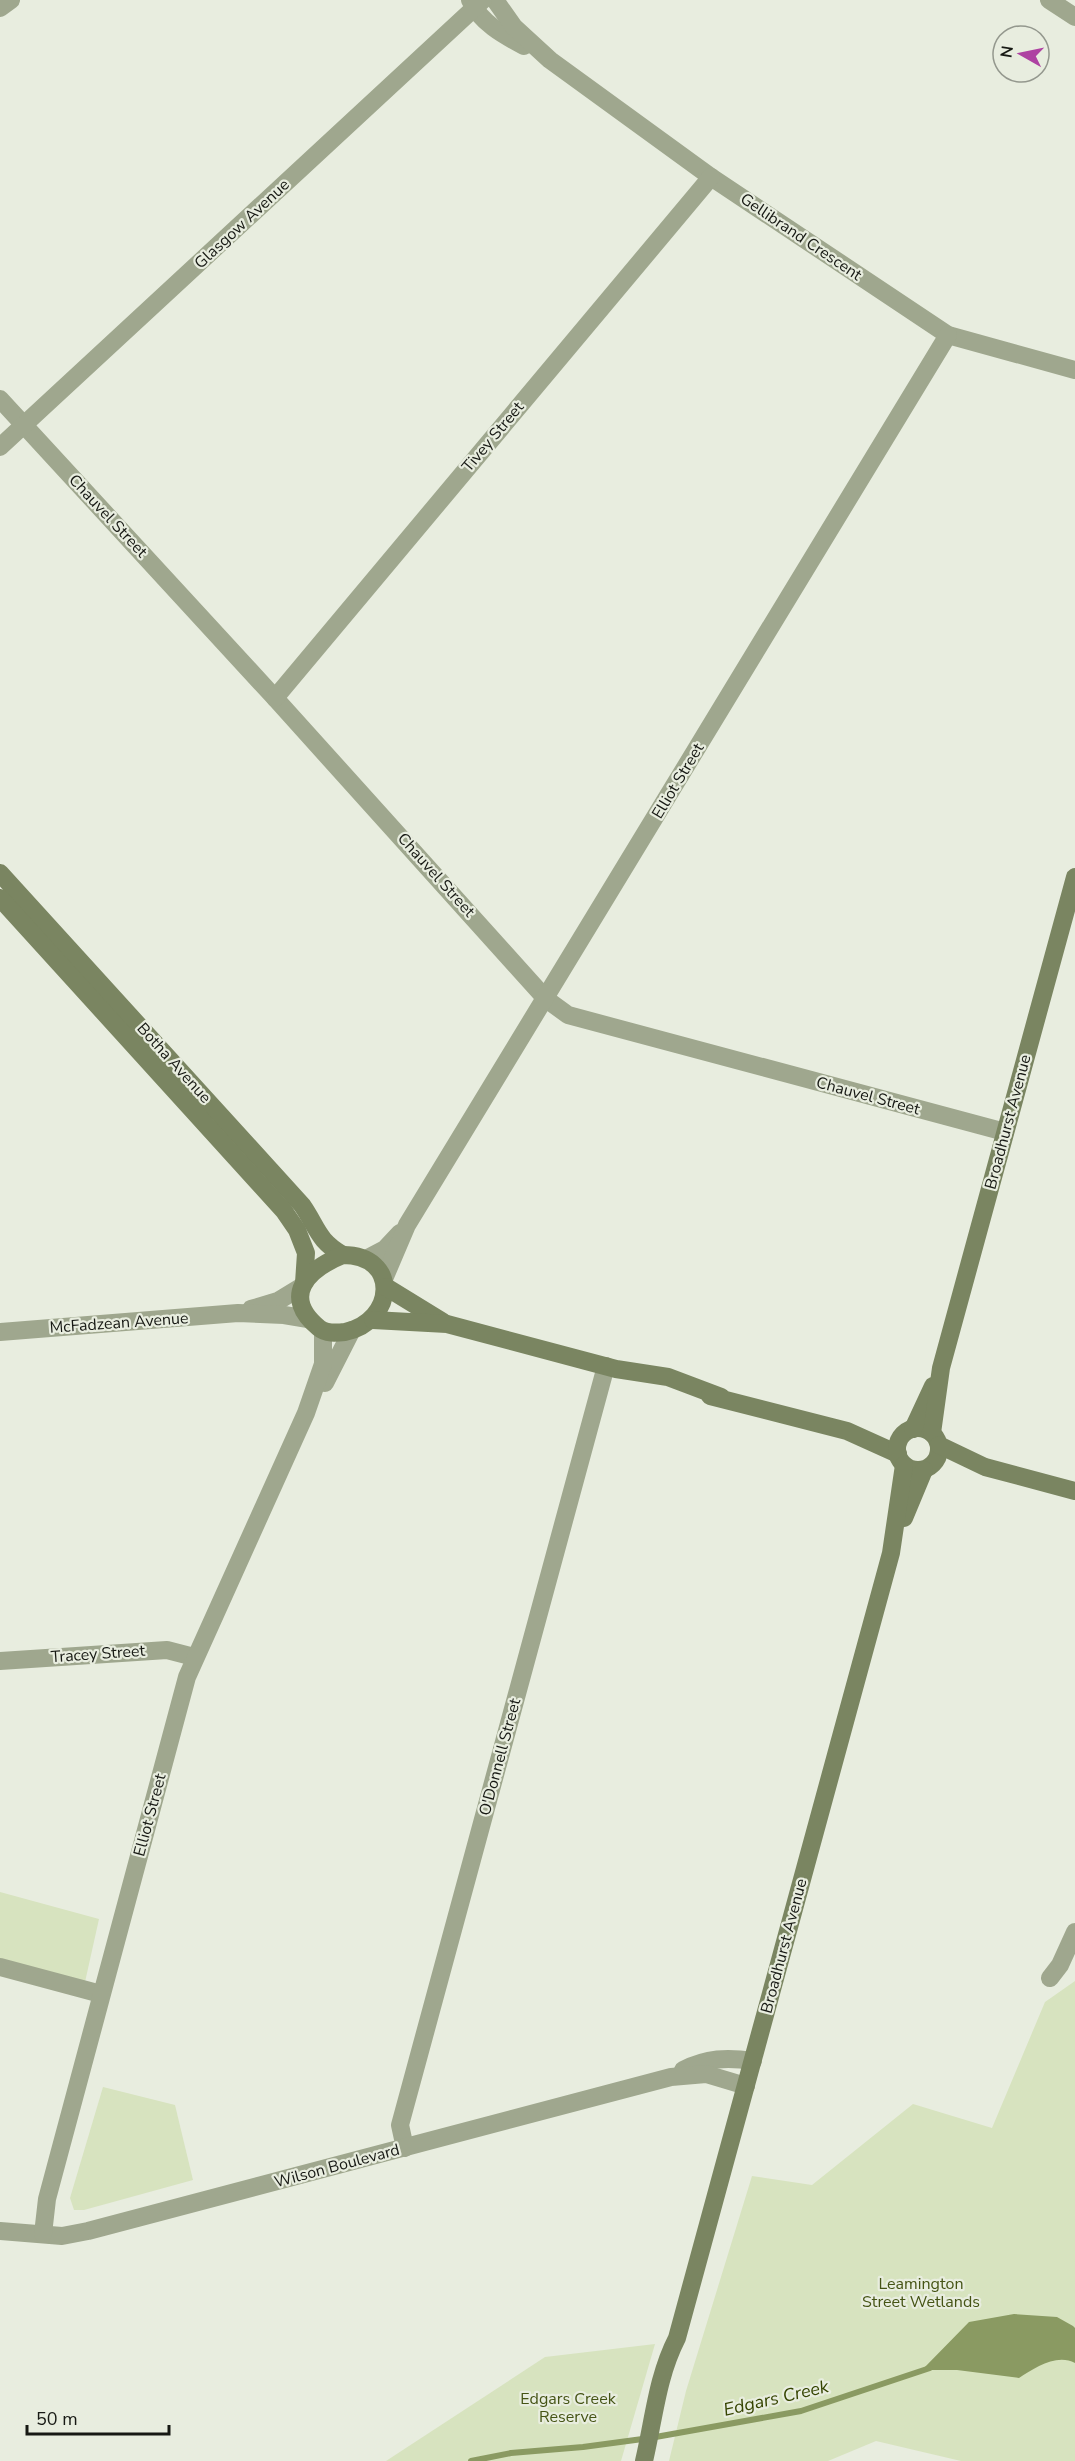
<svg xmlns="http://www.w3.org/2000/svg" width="1075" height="2461" font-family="'Nunito Sans',sans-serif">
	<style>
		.green { fill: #d7e3bf }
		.water { fill: #8a9a62 }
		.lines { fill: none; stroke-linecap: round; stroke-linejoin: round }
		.stream { stroke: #8a9a62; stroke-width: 6 }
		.street { stroke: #9fa78e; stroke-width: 18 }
		.secondary { stroke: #7a8561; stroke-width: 18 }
		.labels { text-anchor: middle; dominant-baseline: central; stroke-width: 4.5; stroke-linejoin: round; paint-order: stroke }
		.street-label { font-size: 16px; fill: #171914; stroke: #e8eddf }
		.park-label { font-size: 16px; fill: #455415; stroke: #e8eddf }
		.water-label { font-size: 18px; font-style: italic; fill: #354400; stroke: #e8eddf }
	</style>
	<rect width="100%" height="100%" fill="#e8eddf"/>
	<!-- green -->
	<g class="green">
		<path d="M 0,1892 L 99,1919 L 85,1982 L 0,1960 Z"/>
		<path d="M 1075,1981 L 1075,2461 L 961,2461 L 876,2441 L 828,2461 L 669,2461 L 686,2391 L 752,2176 L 812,2185 L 913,2104 L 992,2128 L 1045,2002 Z"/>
		<path d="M 103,2087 L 175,2105 L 193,2180 L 84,2210 L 74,2210 L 70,2198 Z"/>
		<path d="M 655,2344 L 621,2461 L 386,2461 L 545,2357 Z"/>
	</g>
	<!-- water -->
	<path class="water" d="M 1014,2314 L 1057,2317 L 1073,2326 L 1075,2328 L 1075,2363 C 1057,2353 1034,2368 1019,2378 L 957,2370 L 922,2370 L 969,2322 Z"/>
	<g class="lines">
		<!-- stream -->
		<path class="stream" d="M 471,2461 L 511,2453 L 583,2447 L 650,2438 L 801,2411 L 930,2368"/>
		<!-- street -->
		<g class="street">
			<path d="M 470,0 C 480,22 503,35 524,46"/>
			<path d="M 495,0 L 514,27 L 550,60 L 711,177 L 948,335 L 1075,370"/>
			<path d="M 1049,0 L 1075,17"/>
			<path d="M 0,8 L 11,0"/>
			<path d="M 0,399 L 275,698 L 546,999 L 568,1015 L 1005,1132"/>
			<path d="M 0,447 L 483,0"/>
			<path d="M 275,698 L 711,177"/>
			<path d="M 366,1259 L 385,1249 L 400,1233"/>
			<path d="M 384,1279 L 407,1225 L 948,335"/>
			<path d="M 251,1309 L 278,1301 L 301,1287"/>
			<path d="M 0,1332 L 238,1313 L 284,1315 L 308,1319"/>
			<path d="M 325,1383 L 352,1330"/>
			<path d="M 0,1661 L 167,1650 L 194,1657"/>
			<path d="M 0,1967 L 101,1994"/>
			<path d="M 1050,1978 L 1060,1965 L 1075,1932"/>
			<path d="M 683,2070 C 707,2058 727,2057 753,2061"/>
			<path d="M 405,2148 L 400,2125 L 606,1366"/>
			<path d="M 0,2231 L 62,2236 L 88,2231 L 671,2077 L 706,2074 L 746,2086"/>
			<path d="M 43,2234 L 47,2199 L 187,1677 L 306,1413 L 323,1364 L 323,1331"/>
		</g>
		<!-- secondary -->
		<g class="secondary">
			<path d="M 0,873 L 302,1205 C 318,1228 317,1240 343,1255"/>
			<path d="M 0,898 L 284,1211 L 297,1230 L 306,1253 L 304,1283"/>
			<path d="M 343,1255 C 400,1255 396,1321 345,1332 C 336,1333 326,1334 319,1328 C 280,1296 308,1269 343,1255 Z"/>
			<path d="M 386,1287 L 443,1322"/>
			<path d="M 373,1320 L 447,1324 L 616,1369 L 668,1377 L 721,1397"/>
			<path d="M 710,1396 L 847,1431 L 898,1454"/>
			<circle cx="918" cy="1449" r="21"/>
			<path d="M 913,1429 L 933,1386"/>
			<path d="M 932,1433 L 941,1368 L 1075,877"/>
			<path d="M 939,1445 L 985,1467 L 1075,1491"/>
			<path d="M 904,1518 L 924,1470"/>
			<path d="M 644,2461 C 654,2419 657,2377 677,2338 L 891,1553 L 904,1465"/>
		</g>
	</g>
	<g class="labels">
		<!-- street labels -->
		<g class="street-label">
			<text transform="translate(242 224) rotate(-43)">Glasgow Avenue</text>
			<text transform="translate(801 237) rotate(34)">Gellibrand Crescent</text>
			<text transform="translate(493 437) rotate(-50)">Tivey Street</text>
			<text transform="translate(108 516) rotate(47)">Chauvel Street</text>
			<text transform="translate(678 781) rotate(-59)">Elliot Street</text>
			<text transform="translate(436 875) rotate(48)">Chauvel Street</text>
			<text transform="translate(174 1063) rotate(48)">Botha Avenue</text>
			<text transform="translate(868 1096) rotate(15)">Chauvel Street</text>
			<text transform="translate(1008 1122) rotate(-75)">Broadhurst Avenue</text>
			<text transform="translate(119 1323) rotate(-4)">McFadzean Avenue</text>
			<text transform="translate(98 1654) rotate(-4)">Tracey Street</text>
			<text transform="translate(500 1757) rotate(-75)">O'Donnell Street</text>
			<text transform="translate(150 1815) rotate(-75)">Elliot Street</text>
			<text transform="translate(784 1946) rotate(-75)">Broadhurst Avenue</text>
			<text transform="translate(337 2166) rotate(-15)">Wilson Boulevard</text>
		</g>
		<!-- park labels -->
		<g class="park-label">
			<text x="921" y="2284">Leamington<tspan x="921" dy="18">Street Wetlands</tspan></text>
			<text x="568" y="2399">Edgars Creek<tspan x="568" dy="18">Reserve</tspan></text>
		</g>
		<!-- water labels -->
		<g class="water-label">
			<text transform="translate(776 2398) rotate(-13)">Edgars Creek</text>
		</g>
	</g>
	<!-- north arrow -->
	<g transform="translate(1021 54) rotate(279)"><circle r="28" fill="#e8eddf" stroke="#94988e" stroke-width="1.5"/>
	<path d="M0-4.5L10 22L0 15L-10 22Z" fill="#ae42a2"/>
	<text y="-9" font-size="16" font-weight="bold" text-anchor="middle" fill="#171914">N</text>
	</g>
	<!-- scale -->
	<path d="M27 2425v9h142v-9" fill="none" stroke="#171914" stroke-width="3"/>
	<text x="36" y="2425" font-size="18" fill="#171914" stroke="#e8eddf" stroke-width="4.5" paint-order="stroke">50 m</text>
</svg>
